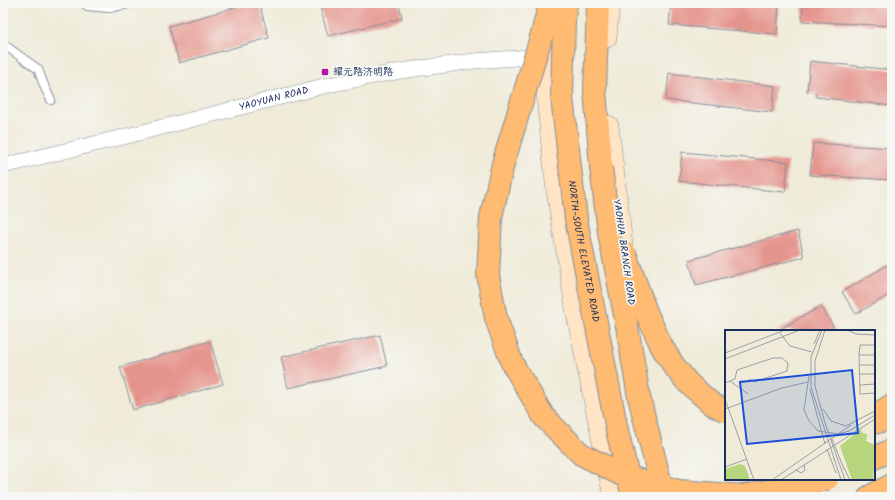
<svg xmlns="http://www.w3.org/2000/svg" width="895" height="500" font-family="Kalam,'LXGW WenKai TC',sans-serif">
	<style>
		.building { fill: #e5948d }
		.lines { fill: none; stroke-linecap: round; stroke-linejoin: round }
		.lane-casing { stroke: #858d9b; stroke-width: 10 }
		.street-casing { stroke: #858d9b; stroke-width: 16 }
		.secondary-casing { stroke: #858d9b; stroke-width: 22 }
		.primary-casing { stroke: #858d9b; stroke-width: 24 }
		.highway-casing { stroke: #858d9b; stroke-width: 24 }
		.lane { stroke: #fff; stroke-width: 8 }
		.street { stroke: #fff; stroke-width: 15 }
		.secondary { stroke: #ffe4c6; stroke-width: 21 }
		.primary { stroke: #febb71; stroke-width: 22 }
		.highway { stroke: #febb71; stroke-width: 22 }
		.highway-bridge-casing { stroke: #858d9b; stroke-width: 24; stroke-linecap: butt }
		.highway-bridge { stroke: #febb71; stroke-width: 22 }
		.poi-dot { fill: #b5179e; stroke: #f6f6f2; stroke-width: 1.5 }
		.labels { text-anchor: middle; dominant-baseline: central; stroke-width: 3.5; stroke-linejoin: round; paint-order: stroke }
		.poi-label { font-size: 10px; fill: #1b2f5e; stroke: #f6f6f2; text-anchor: start }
		.street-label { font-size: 10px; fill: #1b2f5e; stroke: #f6f6f2 }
		.inset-road { fill: none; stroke: #9aa0a7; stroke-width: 1 }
		.view { fill: #1d4ed8; fill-opacity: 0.15; stroke: #1d4ed8; stroke-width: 2 }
		.inset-edge { fill: none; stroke: #1b2f5e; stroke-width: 2 }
	</style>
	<rect width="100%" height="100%" fill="#f6f6f2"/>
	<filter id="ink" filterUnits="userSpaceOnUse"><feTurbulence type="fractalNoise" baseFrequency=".025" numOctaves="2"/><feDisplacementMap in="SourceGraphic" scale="8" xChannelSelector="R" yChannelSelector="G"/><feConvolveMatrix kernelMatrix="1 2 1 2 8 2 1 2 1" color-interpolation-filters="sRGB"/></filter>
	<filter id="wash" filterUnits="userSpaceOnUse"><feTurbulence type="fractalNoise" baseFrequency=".012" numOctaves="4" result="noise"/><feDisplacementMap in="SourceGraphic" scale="16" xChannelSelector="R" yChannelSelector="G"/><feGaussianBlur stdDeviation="0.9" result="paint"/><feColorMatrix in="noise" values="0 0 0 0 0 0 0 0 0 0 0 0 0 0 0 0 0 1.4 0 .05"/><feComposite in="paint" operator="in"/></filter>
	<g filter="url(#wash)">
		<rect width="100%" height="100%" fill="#efebd8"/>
		<g id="blocks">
			<!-- building -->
			<g class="building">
				<path d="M 251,3 L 259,3 L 269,38 L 179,63 L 169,26 Z"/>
				<path d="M 319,3 L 399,3 L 402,18 L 328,36 Z"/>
				<path d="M 671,3 L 779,3 L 777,34 L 669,25 Z"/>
				<path d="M 803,3 L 892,3 L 892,26 L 802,21 Z"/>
				<path d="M 810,61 L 892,70 L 892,106 L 816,97 L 816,93 L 807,92 Z"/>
				<path d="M 669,73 L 775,86 L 772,112 L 666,100 Z"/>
				<path d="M 813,143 L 892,148 L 892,180 L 810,175 Z"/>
				<path d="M 682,152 L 788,162 L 785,192 L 679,181 Z"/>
				<path d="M 798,231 L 804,257 L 696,285 L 689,260 Z"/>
				<path d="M 892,262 L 892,293 L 856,314 L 842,292 Z"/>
				<path d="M 821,306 L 836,331 L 777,331 Z"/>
				<path d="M 380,335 L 387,366 L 288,388 L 281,357 Z"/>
				<path d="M 210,341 L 223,384 L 133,410 L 120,367 Z"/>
			</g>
		</g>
	</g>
	<g filter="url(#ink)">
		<use href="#blocks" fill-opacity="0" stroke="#858d9b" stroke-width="1"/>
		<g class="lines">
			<!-- lane casing -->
			<g class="lane-casing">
				<g id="lane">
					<path d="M 84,3 L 87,6 L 109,8 L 132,3"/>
					<path d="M 3,44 L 38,69 L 45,88 L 51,100"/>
				</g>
			</g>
			<!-- street casing -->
			<g class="street-casing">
				<g id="street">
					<path id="s1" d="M 3,166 L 123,137 L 328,85 L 401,71 L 474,61 L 544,56"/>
				</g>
			</g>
			<!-- secondary casing -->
			<g class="secondary-casing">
				<g id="secondary">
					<path d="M 554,16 L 549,55 L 547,96 L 551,136 L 557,191 L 577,314 L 614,497"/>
					<path d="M 606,37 L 609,3"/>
					<path d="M 608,126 L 624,262"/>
				</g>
			</g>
			<!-- primary casing -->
			<g class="primary-casing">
				<g id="primary">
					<path d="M 874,416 L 892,405"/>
					<path d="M 869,497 L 892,485"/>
				</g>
			</g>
			<!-- highway casing -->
			<g class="highway-casing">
				<g id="highway">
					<path d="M 598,3 L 595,90 L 601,167"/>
					<path d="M 874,423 L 892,418"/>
					<path d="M 874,458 L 892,450"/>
				</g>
			</g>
			<!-- lane -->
			<use href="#lane" class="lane"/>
			<!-- street -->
			<use href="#street" class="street"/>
			<!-- secondary -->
			<use href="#secondary" class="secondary"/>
			<!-- primary -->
			<use href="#primary" class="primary"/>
			<!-- highway -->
			<use href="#highway" class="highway"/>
			<!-- highway-bridge casing -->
			<g class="highway-bridge-casing">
				<g id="highway-bridge">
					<path d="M 550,3 L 542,34 L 503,164 L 491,217 L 488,275 L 496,318 L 512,363 L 544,417 L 581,454 L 622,475 L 679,491 L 744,496 L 827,479"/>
					<path id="s2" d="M 566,3 L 564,20 L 562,97 L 576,219 L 617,430 L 633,497"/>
					<path d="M 601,167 L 609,233 L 626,320 L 639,397 L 664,497"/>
					<path d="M 625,253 L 629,265 L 647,314 L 662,347 L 674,366 L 688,383 L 712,404 L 726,411"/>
				</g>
			</g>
			<!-- highway-bridge -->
			<use href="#highway-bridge" class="highway-bridge"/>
		</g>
	</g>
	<!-- markers -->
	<rect class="poi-dot" x="321" y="68" width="8" height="8" rx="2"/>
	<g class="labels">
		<!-- poi labels -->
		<g class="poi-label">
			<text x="333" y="72">耀元路济明路</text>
		</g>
		<!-- street labels -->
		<g class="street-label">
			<text stroke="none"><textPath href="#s1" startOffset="279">YAOYUAN ROAD</textPath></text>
			<text stroke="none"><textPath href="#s2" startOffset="250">NORTH-SOUTH ELEVATED ROAD</textPath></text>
			<text transform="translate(624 252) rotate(82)">YAOHUA BRANCH ROAD</text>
		</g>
	</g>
	<!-- overview -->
	<g transform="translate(725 330)">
		<rect width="150" height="150" fill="#efebd8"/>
		<path d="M 136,99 L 137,103 L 142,104 L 141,111 L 150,115 L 148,150 L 127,150 L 115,116 ZM 15,134 L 20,136 L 25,150 L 0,150 L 0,139 Z" fill="#b6d57c"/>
		<path class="inset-road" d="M 97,0 L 86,27 L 86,57 L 116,150M 100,0 L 90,31 L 90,56 L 100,93 L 120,150M 122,0 L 131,4 L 150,5M 55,3 L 65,16 L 87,22M 89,14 L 95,0M 150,15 L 135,15 L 134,25 L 135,64 L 150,63M 0,23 L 60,0M 134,25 L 150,25M 0,29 L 75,0M 135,35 L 150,35M 135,44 L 150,44M 84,46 L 79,80 L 84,91 L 93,101 L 114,104 L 124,101 L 150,85M 5,51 L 23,64M 0,53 L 10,49 L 12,40 L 48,28 L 57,28 L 63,33 L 62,41 L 29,52 L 24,49M 135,55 L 150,54M 85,59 L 100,114M 0,69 L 29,150M 0,79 L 57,58 L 83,52M 98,79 L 106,91 L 121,96 L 150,81M 107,109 L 119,139M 102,119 L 111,143M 0,137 L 22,129M 119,138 L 125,150M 71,140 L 76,143 L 80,140 L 79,135M 47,150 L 126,95M 56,150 L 150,89"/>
		<path class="view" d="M 127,40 L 133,103 L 22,114 L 15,52 Z"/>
		<rect width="150" height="150" class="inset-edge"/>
	</g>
	<!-- margin -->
	<rect width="895" height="500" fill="none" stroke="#f6f6f2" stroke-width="16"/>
</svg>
